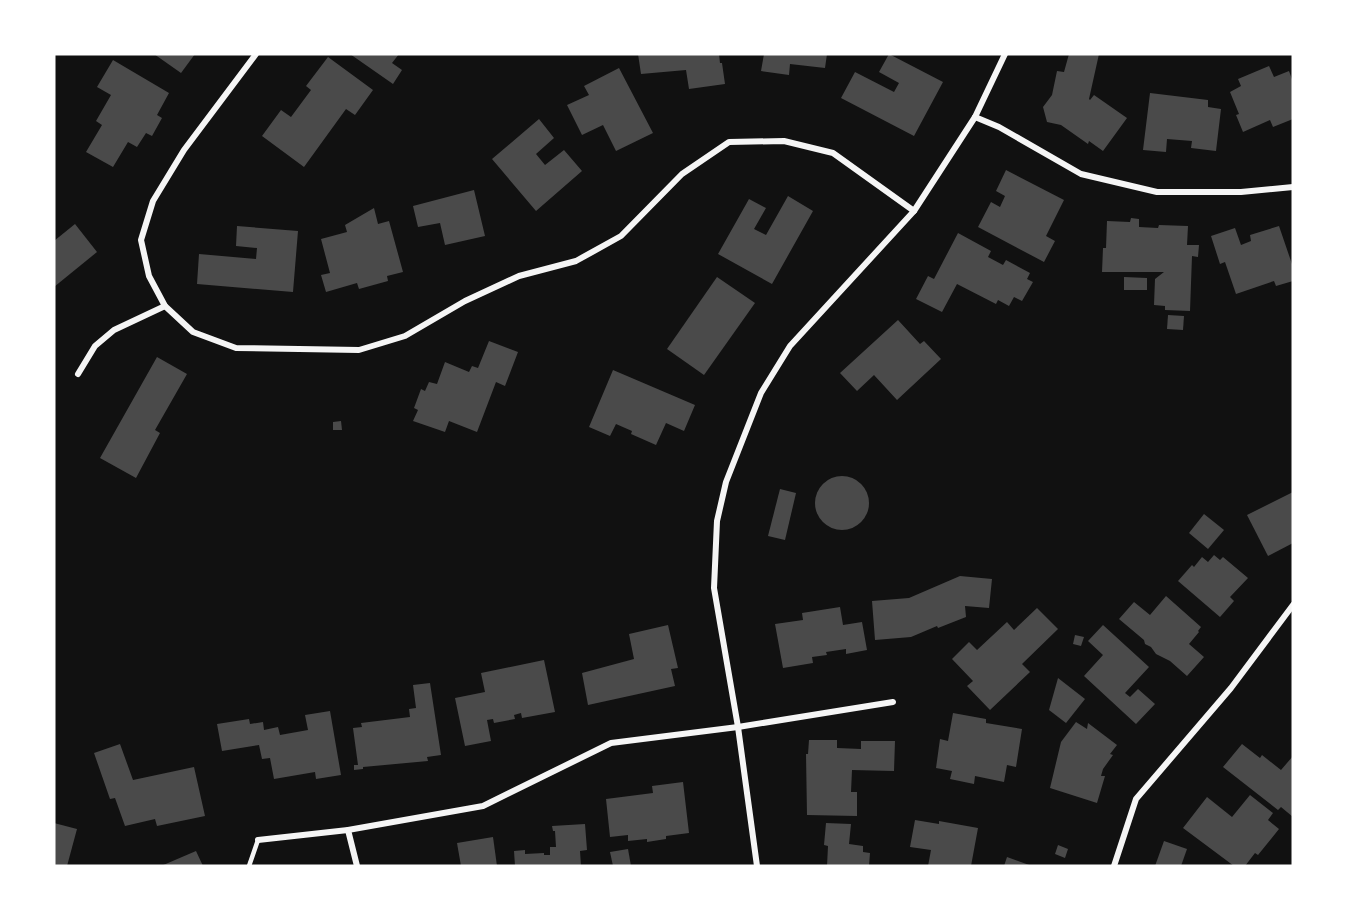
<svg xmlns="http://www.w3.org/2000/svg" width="1347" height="920" font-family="Arial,sans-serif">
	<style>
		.building { fill: #4a4a4a }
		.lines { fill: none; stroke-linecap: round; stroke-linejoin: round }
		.service { stroke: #f5f5f5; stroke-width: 4.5 }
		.minor { stroke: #f5f5f5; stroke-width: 6 }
	</style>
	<rect width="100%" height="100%" fill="#111"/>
	<!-- building -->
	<g class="building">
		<path d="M 154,54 L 195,54 L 181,73 Z"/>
		<path d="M 350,54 L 399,54 L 392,63 L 402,70 L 393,84 Z"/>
		<path d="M 638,54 L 719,54 L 720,63 L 722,63 L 725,84 L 689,89 L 686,70 L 641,74 Z"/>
		<path d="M 764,54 L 827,54 L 825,68 L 790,64 L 789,75 L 761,71 Z"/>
		<path d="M 889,54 L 943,82 L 914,136 L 841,98 L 855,72 L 894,92 L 899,83 L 879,72 Z"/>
		<path d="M 1069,54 L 1099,54 L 1089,99 L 1090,100 L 1094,95 L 1127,118 L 1103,151 L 1089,141 L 1088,144 L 1061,125 L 1047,122 L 1043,107 L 1052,95 L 1057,71 L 1064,72 Z"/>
		<path d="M 328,57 L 373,90 L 355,115 L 346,109 L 304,167 L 262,136 L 281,110 L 291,117 L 311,90 L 306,86 Z"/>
		<path d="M 113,60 L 169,93 L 157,115 L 162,118 L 152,136 L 146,133 L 137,147 L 128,142 L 113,167 L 86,152 L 102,125 L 96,121 L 111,95 L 97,87 Z"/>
		<path d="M 1269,66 L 1274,77 L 1289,71 L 1293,82 L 1293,119 L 1273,127 L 1270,120 L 1243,132 L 1236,115 L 1239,114 L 1230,92 L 1241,86 L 1238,79 Z"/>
		<path d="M 619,68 L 653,133 L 616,151 L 603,125 L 582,135 L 567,105 L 589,95 L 584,86 Z"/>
		<path d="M 1150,93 L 1208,100 L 1208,107 L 1221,109 L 1216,151 L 1191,148 L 1192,141 L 1167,139 L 1166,152 L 1143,150 Z"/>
		<path d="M 539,119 L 554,138 L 536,154 L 545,165 L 564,150 L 582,171 L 536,211 L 492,159 Z"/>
		<path d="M 1006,170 L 1064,200 L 1046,236 L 1055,241 L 1044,262 L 978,227 L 991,202 L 1000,207 L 1005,196 L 996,191 Z"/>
		<path d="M 474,190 L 485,236 L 445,245 L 440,223 L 418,227 L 413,206 Z"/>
		<path d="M 788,196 L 813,211 L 772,284 L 718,254 L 749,199 L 766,208 L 754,229 L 766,235 Z"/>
		<path d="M 374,208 L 378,224 L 389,221 L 403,272 L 387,276 L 388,281 L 359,289 L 357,283 L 326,292 L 321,275 L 330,273 L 321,239 L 347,232 L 345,225 Z"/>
		<path d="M 1131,218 L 1139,219 L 1139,227 L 1158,228 L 1159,225 L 1188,226 L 1187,245 L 1199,245 L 1198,257 L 1192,256 L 1190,311 L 1165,310 L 1165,306 L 1154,305 L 1155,279 L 1164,272 L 1102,272 L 1103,248 L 1106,248 L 1107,221 L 1130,222 Z"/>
		<path d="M 75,224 L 97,252 L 54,287 L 54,241 Z"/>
		<path d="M 237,226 L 298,231 L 293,292 L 197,284 L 199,254 L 256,259 L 257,248 L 236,246 Z"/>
		<path d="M 1279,226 L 1293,267 L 1293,281 L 1276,286 L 1274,281 L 1236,294 L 1225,262 L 1220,264 L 1211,236 L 1235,228 L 1241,245 L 1251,241 L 1250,235 Z"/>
		<path d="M 958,233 L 991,251 L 988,257 L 1003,265 L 1006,260 L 1030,273 L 1027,279 L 1033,282 L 1022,301 L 1014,297 L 1009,306 L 998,300 L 996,304 L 957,284 L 942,312 L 916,299 L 928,276 L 934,279 Z"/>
		<path d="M 717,277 L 755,303 L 704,375 L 667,349 Z"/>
		<path d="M 1124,277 L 1147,278 L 1147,290 L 1124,290 Z"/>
		<path d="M 1168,315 L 1184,316 L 1183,330 L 1167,329 Z"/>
		<path d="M 898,320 L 920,344 L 924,341 L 941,359 L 897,400 L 874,375 L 857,391 L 840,373 Z"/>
		<path d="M 489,341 L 518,352 L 505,386 L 496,382 L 477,432 L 449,421 L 445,432 L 413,421 L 418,410 L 414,408 L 421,389 L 425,391 L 429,382 L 437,384 L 445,362 L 469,372 L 472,366 L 478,368 Z"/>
		<path d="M 157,357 L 187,374 L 155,430 L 160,433 L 136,478 L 100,458 Z"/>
		<path d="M 613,370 L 695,405 L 684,431 L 666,423 L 656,445 L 631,434 L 632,431 L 616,424 L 610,436 L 589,427 Z"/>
		<path d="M 341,421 L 342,430 L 333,430 L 333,422 Z"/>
		<circle cx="842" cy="503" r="27"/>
		<path d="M 780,489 L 796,493 L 785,540 L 768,536 Z"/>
		<path d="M 1293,492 L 1293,543 L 1268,556 L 1247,515 Z"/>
		<path d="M 1204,514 L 1224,530 L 1208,549 L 1189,533 Z"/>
		<path d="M 1214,555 L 1220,560 L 1223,557 L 1248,578 L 1230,597 L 1234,601 L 1220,617 L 1178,581 L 1192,565 L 1194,567 L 1202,557 L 1208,562 Z"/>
		<path d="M 960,576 L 992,579 L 989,608 L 965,606 L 966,617 L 938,628 L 937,626 L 911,637 L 875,640 L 872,601 L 909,598 Z"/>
		<path d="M 1166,596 L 1201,627 L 1198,631 L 1199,632 L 1189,644 L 1204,657 L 1187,676 L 1170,661 L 1156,654 L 1151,647 L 1145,644 L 1144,640 L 1119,619 L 1134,602 L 1150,615 Z"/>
		<path d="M 840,607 L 843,625 L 862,622 L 867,650 L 846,654 L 846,649 L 826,652 L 827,655 L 812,657 L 813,663 L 783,668 L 775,624 L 803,620 L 802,613 Z"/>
		<path d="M 1037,608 L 1058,629 L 1022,664 L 1030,672 L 990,710 L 967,686 L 973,681 L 952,659 L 969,642 L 977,650 L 1007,622 L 1014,630 Z"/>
		<path d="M 668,625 L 678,668 L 671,669 L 675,686 L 588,705 L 582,673 L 634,659 L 629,634 Z"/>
		<path d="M 1103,625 L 1149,667 L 1125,693 L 1130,697 L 1138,689 L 1155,704 L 1136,724 L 1084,676 L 1103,655 L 1088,641 Z"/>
		<path d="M 1075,635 L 1084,637 L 1081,646 L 1073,644 Z"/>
		<path d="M 544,660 L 555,712 L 522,718 L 521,713 L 514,715 L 515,719 L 494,723 L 493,719 L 487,720 L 491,741 L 465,746 L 455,698 L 485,692 L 481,673 Z"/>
		<path d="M 1058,678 L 1085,699 L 1066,723 L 1049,710 Z"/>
		<path d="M 430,683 L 441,755 L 427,757 L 428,761 L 363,767 L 363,769 L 354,770 L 354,765 L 358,765 L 353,728 L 362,727 L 361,723 L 410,717 L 409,709 L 416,708 L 413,685 Z"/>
		<path d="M 330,711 L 341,775 L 316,779 L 315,772 L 274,779 L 270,758 L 262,759 L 259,745 L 222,751 L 217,724 L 249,719 L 250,724 L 263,722 L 264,730 L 278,727 L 280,735 L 308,730 L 305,715 Z"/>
		<path d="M 953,713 L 986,719 L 986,723 L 1022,729 L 1016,767 L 1007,765 L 1004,782 L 975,776 L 974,784 L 950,779 L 952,771 L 936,768 L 940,739 L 948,741 Z"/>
		<path d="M 1076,722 L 1087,729 L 1088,723 L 1117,745 L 1110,754 L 1113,755 L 1103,769 L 1101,776 L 1105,776 L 1097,803 L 1050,788 L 1061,742 Z"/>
		<path d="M 809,740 L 837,740 L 837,748 L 861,749 L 861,741 L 895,741 L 894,771 L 852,770 L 851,792 L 857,792 L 857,816 L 807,815 L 806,754 L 808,754 Z"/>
		<path d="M 120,744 L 133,780 L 194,767 L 205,816 L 157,826 L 155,819 L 125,826 L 115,798 L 110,799 L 94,753 Z"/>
		<path d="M 1242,744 L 1260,758 L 1262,755 L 1281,770 L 1293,756 L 1293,817 L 1281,807 L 1278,810 L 1223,767 Z"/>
		<path d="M 683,782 L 689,833 L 666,836 L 666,839 L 647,842 L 647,839 L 628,841 L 628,835 L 610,837 L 606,799 L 653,793 L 652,786 Z"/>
		<path d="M 1250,795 L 1273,813 L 1268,820 L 1279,829 L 1258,855 L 1255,853 L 1245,866 L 1234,866 L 1183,828 L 1207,797 L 1232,817 Z"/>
		<path d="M 915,820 L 939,824 L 939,821 L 978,828 L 971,866 L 928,866 L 931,850 L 910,847 Z"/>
		<path d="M 54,823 L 77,829 L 67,866 L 54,866 Z"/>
		<path d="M 826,823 L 851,824 L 849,844 L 863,846 L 863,852 L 870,853 L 869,866 L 827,866 L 828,846 L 824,845 Z"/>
		<path d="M 585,824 L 587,850 L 580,851 L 581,866 L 515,866 L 514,851 L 525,850 L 525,854 L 544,853 L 544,855 L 550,855 L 550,847 L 556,847 L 555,831 L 553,831 L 552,826 Z"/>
		<path d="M 493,837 L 497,866 L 461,866 L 457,843 Z"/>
		<path d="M 1164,841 L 1187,849 L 1181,866 L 1155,866 Z"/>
		<path d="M 1058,845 L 1068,849 L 1065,858 L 1055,854 Z"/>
		<path d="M 628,849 L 631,866 L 613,866 L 610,852 Z"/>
		<path d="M 196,851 L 203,866 L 161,866 Z"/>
		<path d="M 1007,857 L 1032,866 L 1004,866 Z"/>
	</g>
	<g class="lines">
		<!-- service -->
		<path class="service" d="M 249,866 L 258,840"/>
		<!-- minor -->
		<g class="minor">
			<path d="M 256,54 L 184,150 L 153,201 L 141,240 L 149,276 L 165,306 L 193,332 L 236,348 L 359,350 L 405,336 L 465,301 L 519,276 L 576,261 L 621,236 L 682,174 L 729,142 L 784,141 L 833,153 L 914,211"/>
			<path d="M 975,117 L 999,127 L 1081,174 L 1157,192 L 1241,192 L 1293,187"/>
			<path d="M 78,374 L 95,346 L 114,330 L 165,306"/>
			<path d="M 348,830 L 357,866"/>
			<path d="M 258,840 L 348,830 L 483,806 L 611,743 L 738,727 L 893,702"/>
			<path d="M 757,866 L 738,727 L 714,588 L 717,521 L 726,482 L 761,393 L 790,346 L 914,211 L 975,117 L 1005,54"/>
			<path d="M 1114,866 L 1136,799 L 1231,688 L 1293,605"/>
		</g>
	</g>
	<!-- border -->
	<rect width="1347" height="920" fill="none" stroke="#ffffff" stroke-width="111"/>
</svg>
